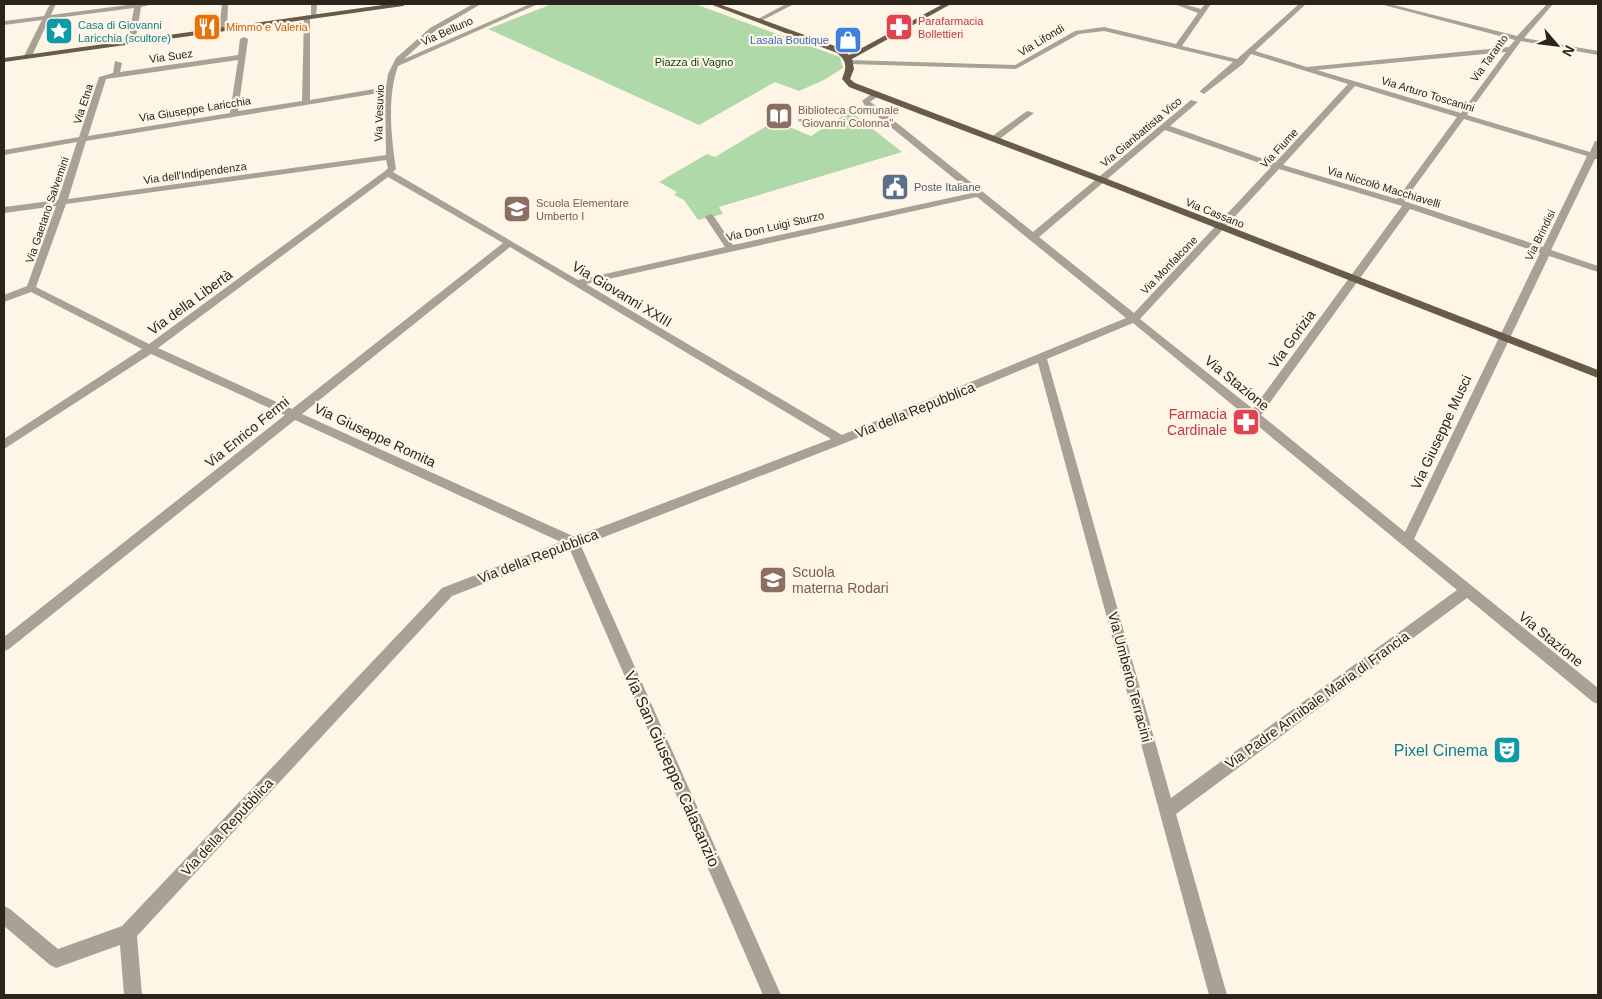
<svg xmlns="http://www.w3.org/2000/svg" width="1602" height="999" font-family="Arial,sans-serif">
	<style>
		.green { fill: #b0d9a9 }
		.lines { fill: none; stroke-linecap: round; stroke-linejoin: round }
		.minor { fill: #a8a196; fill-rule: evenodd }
		.major { fill: #675b49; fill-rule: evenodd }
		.labels { text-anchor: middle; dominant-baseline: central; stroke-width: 4.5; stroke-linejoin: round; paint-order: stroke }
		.far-health-label { font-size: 11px; fill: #be3a42; stroke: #fff5e6; text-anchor: start }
		.far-culture-label { font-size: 11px; fill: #0d838f; stroke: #fff5e6; text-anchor: start }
		.far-food-label { font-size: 11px; fill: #c56008; stroke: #fff5e6; text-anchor: start }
		.far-street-label { font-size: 11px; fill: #2a241b; stroke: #fff5e6 }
		.far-shop-label { font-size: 11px; fill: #366cbe; stroke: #fff5e6; text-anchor: end }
		.far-park-label { font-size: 11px; fill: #104904; stroke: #fff5e6 }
		.far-education-label { font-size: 11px; fill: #785e54; stroke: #fff5e6; text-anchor: start }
		.far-service-label { font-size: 11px; fill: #4e5e75; stroke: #fff5e6; text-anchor: start }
		.street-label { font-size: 14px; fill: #2a241b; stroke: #fff5e6 }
		.health-label { font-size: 14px; fill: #be3a42; stroke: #fff5e6; text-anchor: end }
		.education-label { font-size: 14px; fill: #785e54; stroke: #fff5e6; text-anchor: start }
		.near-culture-label { font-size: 16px; fill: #0d838f; stroke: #fff5e6; text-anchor: end }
		.near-street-label { font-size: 16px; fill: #2a241b; stroke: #fff5e6 }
	</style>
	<rect width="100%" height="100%" fill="#fff5e6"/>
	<!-- green -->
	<g class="green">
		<path d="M 552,4 L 695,4 L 840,57 L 843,68 L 824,80 L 799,91 L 775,82 L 699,125 L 488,29 Z"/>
		<path d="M 850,111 L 902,152 L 719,207 L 723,214 L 698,220 L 684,200 L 674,195 L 677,192 L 659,182 L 707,154 L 715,157 L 775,121 L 811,136 Z"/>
	</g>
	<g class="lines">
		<!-- minor -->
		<g class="minor">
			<path d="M 50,4 L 56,4 L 51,15 L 135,4 L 153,4 L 141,7 L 135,43 L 128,41 L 134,8 L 49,19 L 32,56 L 25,58 L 24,56 L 42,20 L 4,25 L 4,21 L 44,16 Z"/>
			<path d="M 222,4 L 228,4 L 227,29 L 223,31 L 219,29 Z"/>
			<path d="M 311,4 L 317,4 L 316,17 L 311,16 Z"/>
			<path d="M 473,4 L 481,4 L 435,31 L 404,59 L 530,4 L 538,4 L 398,66 C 387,97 391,137 396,169 L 393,172 L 578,280 L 725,247 L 705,217 L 710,214 L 713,215 L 733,245 L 972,193 L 866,107 L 862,101 L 874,92 L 881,94 L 870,102 L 872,103 L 1033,232 L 1191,100 L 1198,102 L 1170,126 L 1275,163 L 1348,84 L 1251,54 L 1243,64 L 1204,94 L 1200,92 L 1201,90 L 1233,62 L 1104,31 L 1079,34 L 1016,69 L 850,64 L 847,64 L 847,60 L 1015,65 L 1075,31 L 1104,27 L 1176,44 L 1198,13 L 1174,4 L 1183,4 L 1201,9 L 1205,4 L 1211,4 L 1182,46 L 1237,59 L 1299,4 L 1306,4 L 1255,51 L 1307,67 L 1509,47 L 1515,40 L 1380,4 L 1390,4 L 1517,36 L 1547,4 L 1553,4 L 1524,38 L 1598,51 L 1598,55 L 1521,41 L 1467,115 L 1590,152 L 1595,141 L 1598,141 L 1598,159 L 1595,159 L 1551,250 L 1598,266 L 1598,272 L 1549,256 L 1414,539 L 1598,688 L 1598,704 L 1593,702 L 1467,598 L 1176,814 L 1227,995 L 1209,995 L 1038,363 L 845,443 L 581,546 L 781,995 L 763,995 L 570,550 L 452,596 L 137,936 L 142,995 L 124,995 L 120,945 L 56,968 L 50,965 L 4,926 L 4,906 L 10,909 L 58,949 L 122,926 L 442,588 L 561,542 L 295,420 L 9,649 L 4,651 L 4,637 L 285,415 L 151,354 L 4,449 L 4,439 L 142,349 L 31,292 L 4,302 L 4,295 L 27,286 L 56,206 L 4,213 L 4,207 L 58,200 L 77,142 L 4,155 L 4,150 L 79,137 L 99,77 L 113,73 L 115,61 L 122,63 L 120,72 L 238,55 L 240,39 L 244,37 L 248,39 L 238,111 L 302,101 L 304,17 L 307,15 L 310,17 L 310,100 L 386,87 L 388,74 L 396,58 L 430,28 ZM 1506,52 L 1461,113 L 1317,70 ZM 238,60 L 230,113 L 88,136 L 106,79 ZM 1355,86 L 1457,117 L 1397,199 L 1283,165 ZM 385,92 L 386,155 L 68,199 L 86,141 ZM 1464,119 L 1587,156 L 1543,247 L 1404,201 ZM 1165,130 L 1271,167 L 1134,313 L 1039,237 ZM 386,160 L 388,168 L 385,171 L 149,344 L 36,287 L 66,204 ZM 1279,169 L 1402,206 L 1253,409 L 1140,319 ZM 388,177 L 503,243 L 292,409 L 158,348 ZM 977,197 L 1126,318 L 842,435 L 586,284 ZM 1410,209 L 1540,253 L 1405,532 L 1261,415 ZM 510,247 L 831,439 L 575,537 L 302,414 ZM 1133,323 L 1457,590 L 1171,798 L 1047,359 Z"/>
			<path d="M 786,4 L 794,4 L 761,21 L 756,20 Z"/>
			<path d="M 1027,111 L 1034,113 L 997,141 L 991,141 L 991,137 Z"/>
		</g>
		<!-- major -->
		<g class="major">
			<path d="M 390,4 L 406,4 L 403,6 L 4,62 L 4,58 Z"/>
			<path d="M 710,4 L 719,4 L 843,49 L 849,55 L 943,4 L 951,4 L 852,59 L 854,69 L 850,79 L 855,83 L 1105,178 L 1598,370 L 1598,378 L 1099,182 L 849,87 L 842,79 C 847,67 847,61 837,53 Z"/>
		</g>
	</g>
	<!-- icons -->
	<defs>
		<g id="restaurant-square" transform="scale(1.4375)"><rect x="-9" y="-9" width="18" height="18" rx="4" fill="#e8710a" stroke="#fff5e6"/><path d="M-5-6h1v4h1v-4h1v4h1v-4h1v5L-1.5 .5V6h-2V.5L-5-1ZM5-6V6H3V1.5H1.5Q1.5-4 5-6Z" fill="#fff"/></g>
		<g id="pharmacy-square" transform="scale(1.4375)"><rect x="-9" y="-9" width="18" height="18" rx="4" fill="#e0444e" stroke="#fff5e6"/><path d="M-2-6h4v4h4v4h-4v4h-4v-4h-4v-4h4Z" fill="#fff"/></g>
		<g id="sight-square" transform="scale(1.4375)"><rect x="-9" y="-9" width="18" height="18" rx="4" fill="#0f9aa8" stroke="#fff5e6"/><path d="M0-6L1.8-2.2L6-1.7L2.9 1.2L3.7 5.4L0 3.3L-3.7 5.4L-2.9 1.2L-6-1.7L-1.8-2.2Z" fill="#fff"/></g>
		<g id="shop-square" transform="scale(1.4375)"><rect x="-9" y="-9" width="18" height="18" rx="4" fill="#3f7fe0" stroke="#fff5e6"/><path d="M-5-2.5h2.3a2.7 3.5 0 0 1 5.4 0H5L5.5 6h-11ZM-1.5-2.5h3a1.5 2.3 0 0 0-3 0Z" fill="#fff"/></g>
		<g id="library-square" transform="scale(1.4375)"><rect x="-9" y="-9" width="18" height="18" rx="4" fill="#8d6e63" stroke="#fff5e6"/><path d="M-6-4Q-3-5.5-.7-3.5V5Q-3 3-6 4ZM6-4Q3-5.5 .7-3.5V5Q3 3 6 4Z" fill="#fff"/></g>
		<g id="civic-square" transform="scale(1.4375)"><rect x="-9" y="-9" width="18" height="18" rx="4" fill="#5c6f8a" stroke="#fff5e6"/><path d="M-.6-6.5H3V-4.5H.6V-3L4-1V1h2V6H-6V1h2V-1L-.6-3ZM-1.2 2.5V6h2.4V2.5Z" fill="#fff"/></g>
		<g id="school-square" transform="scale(1.4375)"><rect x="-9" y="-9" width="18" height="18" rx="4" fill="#8d6e63" stroke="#fff5e6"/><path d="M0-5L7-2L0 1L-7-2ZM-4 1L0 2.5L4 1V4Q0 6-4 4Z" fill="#fff"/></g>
		<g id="theatre-square" transform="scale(1.4375)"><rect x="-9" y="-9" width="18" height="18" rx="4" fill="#0f9aa8" stroke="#fff5e6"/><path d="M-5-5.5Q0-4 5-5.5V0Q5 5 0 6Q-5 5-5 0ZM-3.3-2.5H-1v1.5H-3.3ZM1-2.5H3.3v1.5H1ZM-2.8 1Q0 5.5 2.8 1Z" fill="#fff"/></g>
	</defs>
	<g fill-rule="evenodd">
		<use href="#restaurant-square" x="207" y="27"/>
		<use href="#pharmacy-square" x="899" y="27"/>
		<use href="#sight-square" x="59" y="31"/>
		<use href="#shop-square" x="848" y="40"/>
		<use href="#library-square" x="779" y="116"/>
		<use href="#civic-square" x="895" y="187"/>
		<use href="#school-square" x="517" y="209"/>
		<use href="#pharmacy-square" x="1246" y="422"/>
		<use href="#school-square" x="773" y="580"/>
		<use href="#theatre-square" x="1507" y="750"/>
	</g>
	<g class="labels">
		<!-- far-health labels -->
		<g class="far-health-label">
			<text x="918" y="21">Parafarmacia<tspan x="918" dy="13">Bollettieri</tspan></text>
		</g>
		<!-- far-culture labels -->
		<g class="far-culture-label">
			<text x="78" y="25">Casa di Giovanni<tspan x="78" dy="13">Laricchia (scultore)</tspan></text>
		</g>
		<!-- far-food labels -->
		<g class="far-food-label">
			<text x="226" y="27">Mimmo e Valeria</text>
		</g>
		<!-- far-street labels -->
		<g class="far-street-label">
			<text transform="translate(447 31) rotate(-24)">Via Belluno</text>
			<text transform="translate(1041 40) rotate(-31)">Via Lifondi</text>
			<text transform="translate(171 56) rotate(-8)">Via Suez</text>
			<text transform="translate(1489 58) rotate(-54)">Via Taranto</text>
			<text transform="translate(1428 94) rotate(17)">Via Arturo Toscanini</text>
			<text transform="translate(83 104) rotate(-72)">Via Etna</text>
			<text transform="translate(195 109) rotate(-9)">Via Giuseppe Laricchia</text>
			<text transform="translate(379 113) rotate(-88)">Via Vesuvio</text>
			<text transform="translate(1141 132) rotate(-40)">Via Gianbattista Vico</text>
			<text transform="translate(1279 148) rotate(-47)">Via Fiume</text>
			<text transform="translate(195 173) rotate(-8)">Via dell'Indipendenza</text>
			<text transform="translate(1384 187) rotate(17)">Via Niccolò Macchiavelli</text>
			<text transform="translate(47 210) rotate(-71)">Via Gaetano Salvemini</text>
			<text transform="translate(1215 213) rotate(22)">Via Cassano</text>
			<text transform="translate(775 226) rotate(-13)">Via Don Luigi Sturzo</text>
			<text transform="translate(1540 235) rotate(-64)">Via Brindisi</text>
			<text transform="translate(1169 265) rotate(-46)">Via Monfalcone</text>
		</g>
		<!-- far-shop labels -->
		<g class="far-shop-label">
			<text x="829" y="40">Lasala Boutique</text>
		</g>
		<!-- far-park labels -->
		<g class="far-park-label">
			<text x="694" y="62">Piazza di Vagno</text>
		</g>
		<!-- far-education labels -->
		<g class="far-education-label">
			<text x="798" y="110">Biblioteca Comunale<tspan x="798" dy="13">"Giovanni Colonna"</tspan></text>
			<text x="536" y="203">Scuola Elementare<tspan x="536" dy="13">Umberto I</tspan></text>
		</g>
		<!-- far-service labels -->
		<g class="far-service-label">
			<text x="914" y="187">Poste Italiane</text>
		</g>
		<!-- street labels -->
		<g class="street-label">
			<text transform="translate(622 294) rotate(31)">Via Giovanni XXIII</text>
			<text transform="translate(190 302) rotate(-36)">Via della Libertà</text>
			<text transform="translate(1292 339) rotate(-54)">Via Gorizia</text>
			<text transform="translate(1237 383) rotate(39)">Via Stazione</text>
			<text transform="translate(915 410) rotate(-22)">Via della Repubblica</text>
			<text transform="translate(247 432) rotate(-39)">Via Enrico Fermi</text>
			<text transform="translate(1441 432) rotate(-65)">Via Giuseppe Musci</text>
			<text transform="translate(375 435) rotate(25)">Via Giuseppe Romita</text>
			<text transform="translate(538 556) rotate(-21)">Via della Repubblica</text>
			<text transform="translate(1551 639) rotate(39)">Via Stazione</text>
			<text transform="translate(1130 677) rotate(75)">Via Umberto Terracini</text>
			<text transform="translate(1317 700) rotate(-36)">Via Padre Annibale Maria di Francia</text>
			<text transform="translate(227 827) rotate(-47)">Via della Repubblica</text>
		</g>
		<!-- health labels -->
		<g class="health-label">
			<text x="1227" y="414">Farmacia<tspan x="1227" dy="16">Cardinale</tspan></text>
		</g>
		<!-- education labels -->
		<g class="education-label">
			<text x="792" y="572">Scuola<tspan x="792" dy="16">materna Rodari</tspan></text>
		</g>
		<!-- near-culture labels -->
		<g class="near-culture-label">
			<text x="1488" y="750">Pixel Cinema</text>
		</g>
		<!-- near-street labels -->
		<g class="near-street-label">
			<text transform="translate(672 769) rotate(66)">Via San Giuseppe Calasanzio</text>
		</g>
	</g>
	<!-- border -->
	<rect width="1602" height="999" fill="none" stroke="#2a241b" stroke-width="10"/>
	<!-- north arrow -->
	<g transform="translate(1557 45) rotate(118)" stroke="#fff5e6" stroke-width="4" paint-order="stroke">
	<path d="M0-4L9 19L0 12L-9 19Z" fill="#2a241b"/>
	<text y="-8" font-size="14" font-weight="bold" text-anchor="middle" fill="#2a241b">N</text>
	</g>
</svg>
